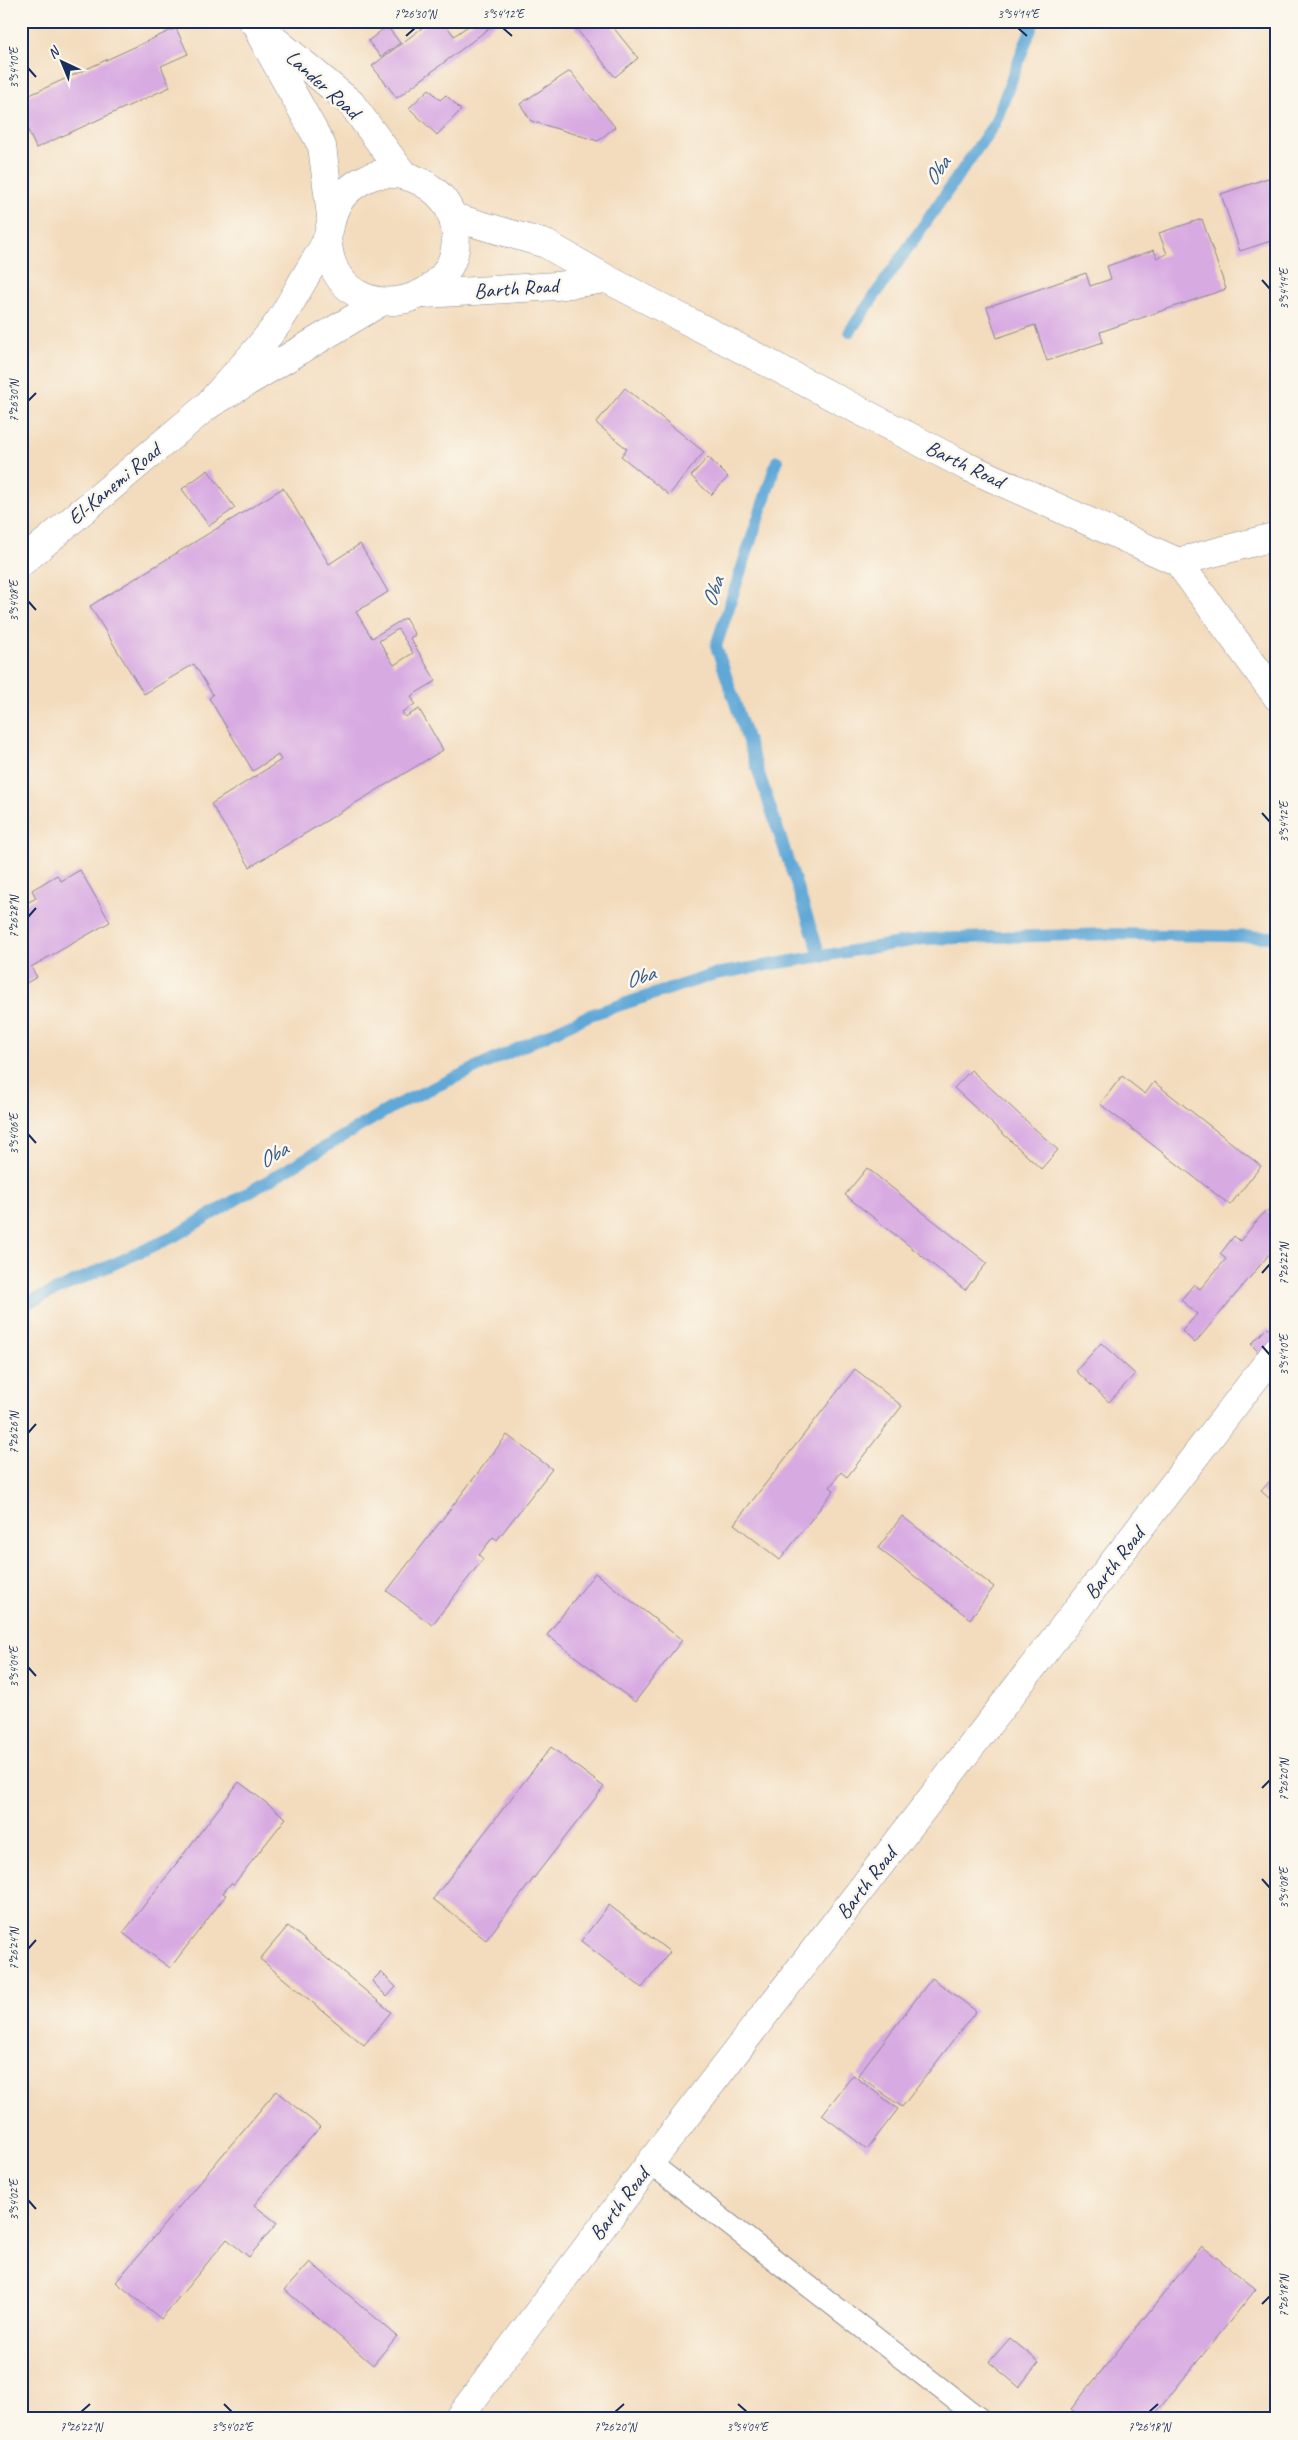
<svg xmlns="http://www.w3.org/2000/svg" width="1298" height="2440" font-family="Caveat,sans-serif">
	<style>
		.lines { fill: none; stroke-linecap: round; stroke-linejoin: round }
		.stream { stroke: #61a8d7; stroke-width: 12 }
		.building { fill: #d8aae2; fill-rule: evenodd }
		.lane-casing { stroke: #87868e; stroke-width: 23 }
		.street-casing { stroke: #87868e; stroke-width: 29 }
		.lane { stroke: #fff; stroke-width: 21 }
		.street { stroke: #fff; stroke-width: 28 }
		.ticks { fill: none; stroke: #1b2f5e; stroke-width: 2 }
		.labels { text-anchor: middle; dominant-baseline: central; stroke-width: 5; stroke-linejoin: round; paint-order: stroke }
		.street-label { font-size: 21px; fill: #1b2f5e; stroke: #fbf7ec }
		.water-label { font-size: 22px; font-style: italic; fill: #345988; stroke: #fbf7ec }
		.neatline { fill: none; stroke: #1b2f5e; stroke-width: 2 }
		.ticks-label { font-size: 12px; text-anchor: middle; fill: #1b2f5e }
	</style>
	<rect width="100%" height="100%" fill="#fbf7ec"/>
	<filter id="ink" filterUnits="userSpaceOnUse"><feTurbulence type="fractalNoise" baseFrequency=".02" numOctaves="2"/><feDisplacementMap in="SourceGraphic" scale="10" xChannelSelector="R" yChannelSelector="G"/><feConvolveMatrix kernelMatrix="1 2 1 2 8 2 1 2 1" color-interpolation-filters="sRGB"/></filter>
	<filter id="wash" filterUnits="userSpaceOnUse"><feTurbulence type="fractalNoise" baseFrequency=".0096" numOctaves="4" result="noise"/><feDisplacementMap in="SourceGraphic" scale="20" xChannelSelector="R" yChannelSelector="G"/><feGaussianBlur stdDeviation="1.12" result="paint"/><feColorMatrix in="noise" values="0 0 0 0 0 0 0 0 0 0 0 0 0 0 0 0 0 1.4 0 .05"/><feComposite in="paint" operator="in"/></filter>
	<g filter="url(#wash)">
		<rect width="100%" height="100%" fill="#f3dcbd"/>
		<g class="lines">
			<!-- stream -->
			<g class="stream">
				<path d="M 850,331 L 995,123 L 1034,21"/>
				<path d="M 777,461 L 716,646 L 820,955"/>
				<path d="M 21,1306 L 173,1237 L 396,1105 L 590,1015 L 715,974 L 923,939 L 1110,934 L 1277,937"/>
			</g>
		</g>
		<g id="blocks">
			<!-- building -->
			<g class="building">
				<path d="M 431,21 L 443,21 L 454,36 L 475,21 L 493,21 L 495,24 L 397,98 L 372,66 Z"/>
				<path d="M 570,21 L 618,21 L 612,26 L 638,58 L 615,77 Z"/>
				<path d="M 387,26 L 400,43 L 381,57 L 368,41 Z"/>
				<path d="M 176,28 L 188,54 L 161,66 L 170,87 L 36,148 L 21,115 L 21,99 Z"/>
				<path d="M 570,71 L 615,127 L 598,141 L 531,121 L 520,104 Z"/>
				<path d="M 429,89 L 440,100 L 446,95 L 461,110 L 437,135 L 409,108 Z"/>
				<path d="M 1268,178 L 1277,204 L 1277,239 L 1240,251 L 1221,194 Z"/>
				<path d="M 1202,219 L 1226,289 L 1100,332 L 1103,342 L 1047,361 L 1035,325 L 997,338 L 987,307 L 1086,273 L 1090,286 L 1111,279 L 1107,266 L 1154,250 L 1157,258 L 1167,254 L 1159,233 Z"/>
				<path d="M 625,388 L 704,452 L 669,495 L 621,456 L 627,449 L 596,423 Z"/>
				<path d="M 708,457 L 728,477 L 711,495 L 691,476 Z"/>
				<path d="M 208,470 L 235,508 L 209,526 L 182,489 Z"/>
				<path d="M 283,488 L 329,564 L 360,544 L 383,583 L 388,592 L 356,612 L 372,638 L 405,618 L 415,635 L 410,638 L 436,681 L 411,696 L 415,704 L 402,712 L 405,717 L 419,709 L 443,750 L 250,867 L 211,804 L 281,760 L 278,755 L 253,771 L 209,698 L 213,695 L 194,664 L 144,694 L 90,606 ZM 398,629 L 413,653 L 394,665 L 379,641 Z"/>
				<path d="M 80,870 L 110,922 L 31,967 L 37,977 L 21,986 L 21,906 L 36,898 L 32,890 L 57,875 L 61,881 Z"/>
				<path d="M 971,1070 L 1058,1150 L 1041,1169 L 954,1088 Z"/>
				<path d="M 1122,1076 L 1145,1094 L 1154,1082 L 1261,1166 L 1230,1205 L 1100,1104 Z"/>
				<path d="M 867,1168 L 987,1263 L 965,1290 L 845,1195 Z"/>
				<path d="M 1266,1210 L 1274,1217 L 1277,1214 L 1277,1245 L 1195,1343 L 1182,1331 L 1197,1314 L 1181,1300 L 1194,1284 L 1200,1289 L 1226,1259 L 1220,1254 L 1234,1236 L 1240,1241 Z"/>
				<path d="M 1268,1327 L 1277,1337 L 1277,1341 L 1262,1356 L 1251,1344 Z"/>
				<path d="M 1101,1343 L 1135,1374 L 1109,1402 L 1076,1371 Z"/>
				<path d="M 855,1369 L 902,1406 L 847,1477 L 841,1472 L 830,1487 L 834,1490 L 780,1560 L 734,1524 Z"/>
				<path d="M 507,1435 L 552,1469 L 497,1540 L 493,1537 L 479,1555 L 483,1559 L 432,1625 L 387,1591 Z"/>
				<path d="M 1277,1473 L 1277,1505 L 1261,1491 Z"/>
				<path d="M 902,1516 L 994,1587 L 970,1619 L 878,1548 Z"/>
				<path d="M 595,1573 L 682,1640 L 635,1702 L 547,1635 Z"/>
				<path d="M 551,1747 L 604,1787 L 486,1940 L 433,1899 Z"/>
				<path d="M 239,1782 L 286,1818 L 234,1884 L 231,1883 L 223,1893 L 226,1895 L 170,1968 L 123,1933 Z"/>
				<path d="M 609,1905 L 670,1952 L 642,1988 L 581,1941 Z"/>
				<path d="M 288,1926 L 391,2012 L 364,2045 L 260,1959 Z"/>
				<path d="M 381,1972 L 396,1987 L 387,1997 L 372,1981 Z"/>
				<path d="M 932,1978 L 976,2011 L 902,2107 L 858,2075 Z"/>
				<path d="M 853,2075 L 898,2109 L 867,2149 L 822,2115 Z"/>
				<path d="M 276,2091 L 320,2127 L 254,2205 L 277,2223 L 249,2257 L 227,2239 L 161,2319 L 116,2282 Z"/>
				<path d="M 1202,2246 L 1256,2289 L 1151,2419 L 1083,2419 L 1071,2409 Z"/>
				<path d="M 310,2262 L 397,2336 L 373,2365 L 285,2290 Z"/>
				<path d="M 1010,2338 L 1039,2362 L 1019,2387 L 989,2362 Z"/>
			</g>
		</g>
	</g>
	<g filter="url(#ink)">
		<use href="#blocks" fill-opacity="0" stroke="#87868e" stroke-width="1"/>
		<g class="lines">
			<!-- lane casing -->
			<g class="lane-casing">
				<path id="lane" d="M 650,2163 L 980,2419"/>
			</g>
			<!-- street casing -->
			<g class="street-casing">
				<g id="street">
					<path d="M 252,21 L 351,103 L 403,174"/>
					<path d="M 261,36 L 322,146 L 331,216"/>
					<path d="M 453,217 L 546,244 L 607,279 L 966,466 L 1178,562 L 1277,697"/>
					<path d="M 424,294 L 557,286 L 607,279"/>
					<path d="M 207,406 C 230,379 257,352 278,323 C 289,308 297,290 307,274 C 313,263 323,250 327,238 C 332,222 331,210 343,196 C 352,185 367,176 381,174 C 402,172 421,179 437,193 C 447,202 453,215 455,229 C 466,304 353,331 331,260 C 329,253 328,245 327,238"/>
					<path d="M 1178,562 L 1277,536"/>
					<path d="M 21,563 L 207,406 L 381,302"/>
					<path d="M 458,2419 L 650,2163 L 1277,1350"/>
				</g>
			</g>
			<!-- lane -->
			<use href="#lane" class="lane"/>
			<!-- street -->
			<use href="#street" class="street"/>
		</g>
	</g>
	<!-- ticks -->
	<path class="ticks" d="M 503,28 L 512,36M 1018,28 L 1027,36M 406,36 L 415,28M 28,68 L 36,77M 1262,280 L 1270,289M 28,401 L 36,393M 28,601 L 36,610M 1262,813 L 1270,822M 28,917 L 36,908M 28,1134 L 36,1143M 1262,1273 L 1270,1264M 1262,1346 L 1270,1355M 28,1433 L 36,1424M 28,1667 L 36,1676M 1262,1788 L 1270,1780M 1262,1879 L 1270,1888M 28,1949 L 36,1940M 28,2200 L 36,2209M 1262,2304 L 1270,2296M 224,2404 L 232,2412M 738,2404 L 747,2412M 81,2412 L 90,2404M 615,2412 L 624,2404M 1149,2412 L 1158,2404"/>
	<g class="labels">
		<!-- street labels -->
		<g class="street-label">
			<text transform="translate(323 84) rotate(42)">Lander Road</text>
			<text transform="translate(516 288) rotate(-4)">Barth Road</text>
			<text transform="translate(965 464) rotate(26)">Barth Road</text>
			<text transform="translate(114 484) rotate(-40)">El-Kanemi Road</text>
			<text transform="translate(1114 1563) rotate(-52)">Barth Road</text>
			<text transform="translate(866 1883) rotate(-52)">Barth Road</text>
			<text transform="translate(619 2204) rotate(-53)">Barth Road</text>
		</g>
		<!-- water labels -->
		<g class="water-label">
			<text transform="translate(937 171) rotate(-55)">Oba</text>
			<text transform="translate(713 592) rotate(-72)">Oba</text>
			<text transform="translate(640 977) rotate(-18)">Oba</text>
			<text transform="translate(273 1155) rotate(-31)">Oba</text>
		</g>
	</g>
	<!-- margin -->
	<rect width="1298" height="2440" fill="none" stroke="#fbf7ec" stroke-width="55"/>
	<!-- north arrow -->
	<g transform="translate(62 62) rotate(316)" stroke="#fbf7ec" stroke-width="4" paint-order="stroke">
	<path d="M0-4L9 19L0 12L-9 19Z" fill="#1b2f5e"/>
	<text y="-8" font-size="14" font-weight="bold" text-anchor="middle" fill="#1b2f5e">N</text>
	</g>
	<rect x="28" y="28" width="1242" height="2384" class="neatline"/>
	<g class="ticks-label">
		<text x="415" y="18">7°26'30"N</text>
		<text x="503" y="18">3°54'12"E</text>
		<text x="1018" y="18">3°54'14"E</text>
		<text transform="translate(14 68) rotate(-90)" y="4">3°54'10"E</text>
		<text transform="translate(1284 289) rotate(-90)" y="4">3°54'14"E</text>
		<text transform="translate(14 401) rotate(-90)" y="4">7°26'30"N</text>
		<text transform="translate(14 601) rotate(-90)" y="4">3°54'08"E</text>
		<text transform="translate(1284 822) rotate(-90)" y="4">3°54'12"E</text>
		<text transform="translate(14 917) rotate(-90)" y="4">7°26'28"N</text>
		<text transform="translate(14 1134) rotate(-90)" y="4">3°54'06"E</text>
		<text transform="translate(1284 1264) rotate(-90)" y="4">7°26'22"N</text>
		<text transform="translate(1284 1355) rotate(-90)" y="4">3°54'10"E</text>
		<text transform="translate(14 1433) rotate(-90)" y="4">7°26'26"N</text>
		<text transform="translate(14 1667) rotate(-90)" y="4">3°54'04"E</text>
		<text transform="translate(1284 1780) rotate(-90)" y="4">7°26'20"N</text>
		<text transform="translate(1284 1888) rotate(-90)" y="4">3°54'08"E</text>
		<text transform="translate(14 1949) rotate(-90)" y="4">7°26'24"N</text>
		<text transform="translate(14 2200) rotate(-90)" y="4">3°54'02"E</text>
		<text transform="translate(1284 2296) rotate(-90)" y="4">7°26'18"N</text>
		<text x="81" y="2431">7°26'22"N</text>
		<text x="232" y="2431">3°54'02"E</text>
		<text x="615" y="2431">7°26'20"N</text>
		<text x="747" y="2431">3°54'04"E</text>
		<text x="1149" y="2431">7°26'18"N</text>
	</g>
</svg>
